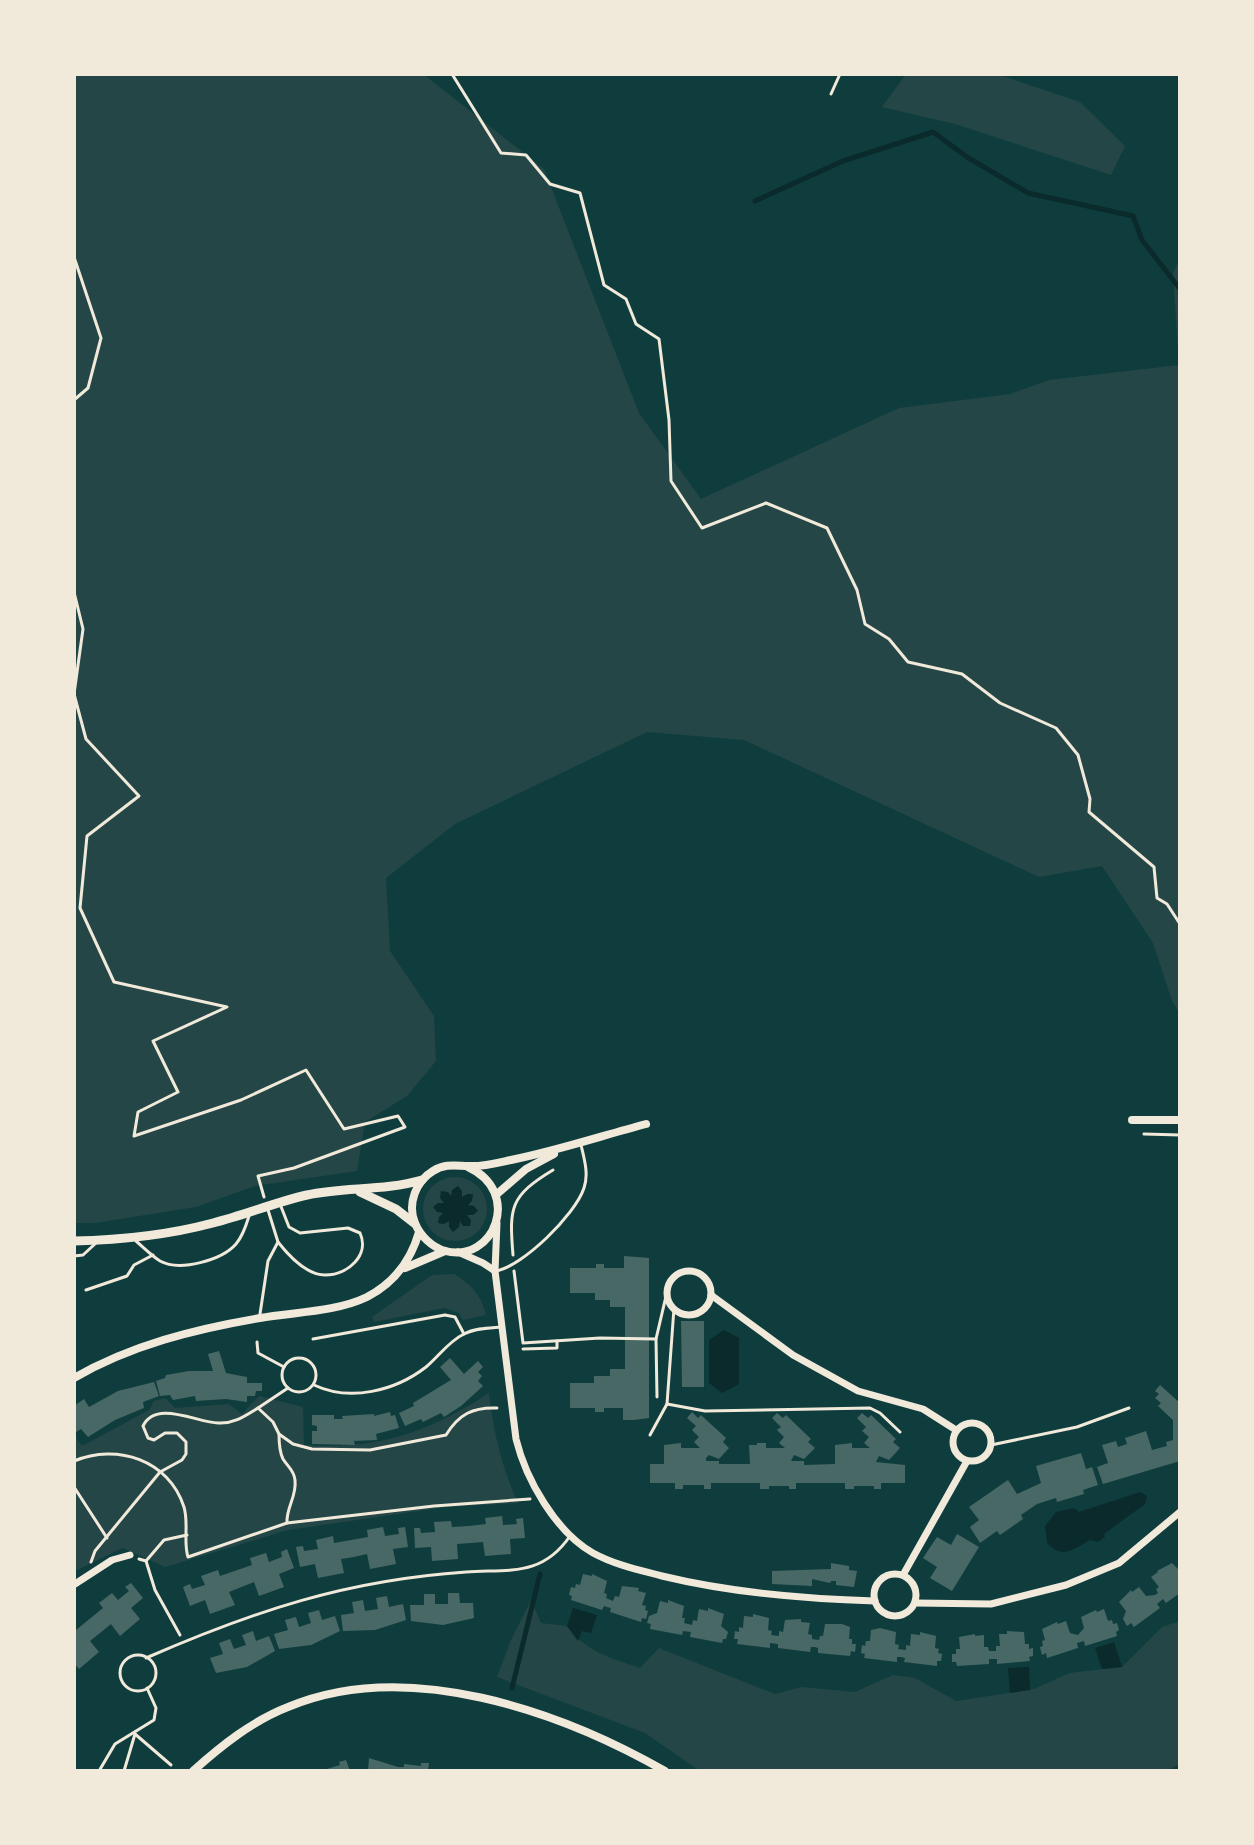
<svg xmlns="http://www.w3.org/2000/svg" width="1254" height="1845" font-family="'Noto Sans',sans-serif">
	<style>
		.green { fill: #244646 }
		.water { fill: #0a2a2b }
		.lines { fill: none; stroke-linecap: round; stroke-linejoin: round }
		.stream { stroke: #0a2a2b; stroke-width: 5 }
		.building { fill: #486865 }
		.path { stroke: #f1e9da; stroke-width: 3 }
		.service { stroke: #f1e9da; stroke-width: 3 }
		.minor { stroke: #f1e9da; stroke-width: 7 }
		.tertiary { stroke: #f1e9da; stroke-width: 8 }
		.secondary { stroke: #f1e9da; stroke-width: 9 }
	</style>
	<rect width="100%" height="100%" fill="#0f3d3e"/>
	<!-- green -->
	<g class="green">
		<path d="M 74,74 L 423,74 L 544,169 L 639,413 L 701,499 L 899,408 L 1010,394 L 1049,380 L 1179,365 L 1173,273 L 1180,259 L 1180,1014 L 1172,1001 L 1153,943 L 1102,866 L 1039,877 L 744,740 L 647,732 L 455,824 L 386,878 L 390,951 L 434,1016 L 436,1061 L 407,1096 L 365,1122 L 357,1171 L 255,1186 L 196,1207 L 95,1223 L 74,1223 Z"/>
		<path d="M 906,74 L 997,74 L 1080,102 L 1125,146 L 1111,175 L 955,124 L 882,107 Z"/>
		<circle cx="455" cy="1209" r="32"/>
		<path d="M 454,1274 C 472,1285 481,1295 486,1315 L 463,1320 L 459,1313 L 444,1308 L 374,1322 L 372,1317 L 432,1275 Z"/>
		<path d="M 489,1393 C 494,1434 501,1465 518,1503 L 446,1507 L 288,1530 L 165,1567 L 123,1548 L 77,1570 L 74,1568 L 74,1435 L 82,1446 L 149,1410 L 154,1401 L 165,1398 L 175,1408 L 229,1404 L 242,1414 L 259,1396 L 303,1407 L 304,1445 C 377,1450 428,1433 489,1393 Z"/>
		<path d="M 531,1600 L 541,1623 L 567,1626 C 588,1653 608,1657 640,1668 L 659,1648 L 775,1694 L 801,1687 L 855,1692 L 893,1675 L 915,1678 L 956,1701 L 1034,1689 L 1069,1673 L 1122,1667 L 1162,1627 L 1180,1621 L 1180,1764 L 1166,1771 L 700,1771 L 645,1733 L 497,1677 L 511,1640 Z"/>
	</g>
	<!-- water -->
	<g class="water">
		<path d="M 458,1186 L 462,1191 L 462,1197 L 467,1194 L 473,1194 L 472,1201 L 468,1205 L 474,1206 L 478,1211 L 473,1215 L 467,1215 L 471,1220 L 470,1226 L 463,1226 L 460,1221 L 459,1227 L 453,1232 L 449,1227 L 449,1221 L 444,1224 L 438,1223 L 439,1217 L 443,1213 L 437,1212 L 433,1207 L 438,1203 L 444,1203 L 440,1198 L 441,1191 L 448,1192 L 451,1196 L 452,1190 Z"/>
		<path d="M 724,1330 L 739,1338 L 739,1384 L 722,1393 L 709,1383 L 709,1340 Z"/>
		<path d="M 1140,1492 L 1147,1496 L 1145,1504 L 1104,1534 L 1105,1537 L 1098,1542 L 1090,1540 C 1074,1549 1063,1560 1047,1543 L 1045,1526 L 1056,1512 L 1074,1508 L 1079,1512 Z"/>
		<path d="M 573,1608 L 597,1615 L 591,1633 L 582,1631 L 578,1641 L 567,1626 Z"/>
		<path d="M 1114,1642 L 1122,1667 L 1102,1669 L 1095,1648 Z"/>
		<path d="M 1029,1667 L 1030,1690 L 1010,1693 L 1008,1668 Z"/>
	</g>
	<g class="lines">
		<!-- stream -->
		<g class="stream">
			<path d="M 755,201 L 843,161 L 933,132 L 967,157 L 1028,193 L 1133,216 L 1142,240 L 1180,289"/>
			<path d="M 512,1688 L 540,1574"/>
		</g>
	</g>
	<!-- building -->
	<g class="building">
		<path d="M 624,1256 L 649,1258 L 649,1418 L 634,1420 L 623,1420 L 623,1408 L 604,1408 L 604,1412 L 595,1412 L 595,1408 L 570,1408 L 570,1383 L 594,1383 L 594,1376 L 610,1376 L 610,1369 L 625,1369 L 625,1307 L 610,1307 L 610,1300 L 595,1300 L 595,1293 L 570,1293 L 570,1268 L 596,1268 L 596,1264 L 604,1264 L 604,1268 L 624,1268 Z"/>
		<path d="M 681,1321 L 704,1321 L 704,1387 L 682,1387 Z"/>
		<path d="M 219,1351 L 226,1373 L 247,1377 L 247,1383 L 262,1383 L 262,1391 L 256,1391 L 255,1396 L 247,1396 L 247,1402 L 226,1399 L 196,1401 L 195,1396 L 173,1400 L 170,1395 L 160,1396 L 156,1381 L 165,1378 L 166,1375 L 189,1371 L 213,1371 L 208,1354 Z"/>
		<path d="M 450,1358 L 464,1374 L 478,1361 L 483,1367 L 478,1372 L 482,1376 L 478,1381 L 483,1386 L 461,1406 L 444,1417 L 441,1413 L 423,1422 L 421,1419 L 405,1426 L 399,1413 L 414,1406 L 413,1403 L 451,1380 L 440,1367 Z"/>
		<path d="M 154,1382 L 159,1396 L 143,1402 L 144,1408 L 115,1420 L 88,1437 L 81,1429 L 76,1432 L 74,1429 L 74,1406 L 84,1399 L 89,1407 L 118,1391 Z"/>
		<path d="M 1160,1385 L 1180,1403 L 1180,1461 L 1103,1484 L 1097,1467 L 1108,1463 L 1102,1445 L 1116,1441 L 1118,1447 L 1127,1444 L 1125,1438 L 1146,1431 L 1152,1450 L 1167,1446 L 1166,1442 L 1173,1440 L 1173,1420 L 1158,1406 L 1161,1403 L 1155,1398 L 1159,1394 L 1155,1391 Z"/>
		<path d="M 390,1412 L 391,1416 L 395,1415 L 399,1428 L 376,1434 L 377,1440 L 354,1441 L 355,1445 L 312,1444 L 312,1431 L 317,1431 L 317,1426 L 312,1425 L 312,1415 L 334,1415 L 334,1419 L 343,1419 L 342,1416 L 374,1414 L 374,1416 Z"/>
		<path d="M 692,1412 L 698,1418 L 701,1415 L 726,1438 L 723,1442 L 729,1448 L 719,1459 L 709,1455 L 706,1458 L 706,1461 L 719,1461 L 719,1464 L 750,1464 L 749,1445 L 757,1445 L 757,1443 L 766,1443 L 766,1448 L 785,1448 L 779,1443 L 784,1437 L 777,1430 L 781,1427 L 772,1418 L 777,1413 L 783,1418 L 786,1415 L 811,1439 L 808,1442 L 815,1448 L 804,1459 L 794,1455 L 791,1461 L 804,1461 L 804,1465 L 835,1464 L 835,1445 L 852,1443 L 852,1448 L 870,1448 L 864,1443 L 869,1437 L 862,1431 L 866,1427 L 857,1418 L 862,1413 L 868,1418 L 871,1415 L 896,1439 L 893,1442 L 900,1448 L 889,1460 L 879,1456 L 876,1462 L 905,1465 L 905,1483 L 881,1483 L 881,1489 L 874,1489 L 874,1486 L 854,1486 L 854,1489 L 845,1489 L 845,1483 L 796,1483 L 796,1489 L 789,1489 L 789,1486 L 769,1486 L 769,1489 L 760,1489 L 760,1483 L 711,1483 L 711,1489 L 704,1489 L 704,1485 L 683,1485 L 683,1489 L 675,1489 L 675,1483 L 650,1483 L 650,1464 L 664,1464 L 664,1445 L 681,1443 L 681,1448 L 700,1448 L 694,1442 L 699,1437 L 692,1430 L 696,1426 L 687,1418 Z"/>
		<path d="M 1081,1453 L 1086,1469 L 1092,1467 L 1098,1485 L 1083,1490 L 1084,1494 L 1057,1502 L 1056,1498 L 1037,1504 L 1021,1515 L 1023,1519 L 1000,1535 L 997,1531 L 980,1543 L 970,1527 L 979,1520 L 969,1507 L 1008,1480 L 1017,1494 L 1041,1483 L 1036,1466 Z"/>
		<path d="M 502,1516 L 503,1525 L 517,1524 L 516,1519 L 523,1518 L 525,1538 L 510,1539 L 511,1554 L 485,1556 L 483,1542 L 457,1544 L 458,1559 L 432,1561 L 431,1547 L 415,1548 L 414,1528 L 420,1528 L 421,1533 L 435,1532 L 434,1522 L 451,1521 L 452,1527 L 469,1526 L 486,1524 L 485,1518 Z"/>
		<path d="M 383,1527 L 385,1536 L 399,1534 L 398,1528 L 405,1527 L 408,1547 L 393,1549 L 396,1564 L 370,1569 L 367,1554 L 354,1557 L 341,1559 L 344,1573 L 318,1578 L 315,1564 L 300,1567 L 296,1547 L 303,1546 L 304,1551 L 318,1549 L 316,1540 L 333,1536 L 334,1543 L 368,1537 L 367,1530 Z"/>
		<path d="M 957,1534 L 979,1547 L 952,1591 L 930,1578 L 937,1567 L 923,1558 L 937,1537 L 951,1545 Z"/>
		<path d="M 287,1549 L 294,1568 L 279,1574 L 284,1587 L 259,1596 L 254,1582 L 229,1592 L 235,1605 L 210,1614 L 205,1600 L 190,1606 L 183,1587 L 190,1584 L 192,1589 L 205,1585 L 201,1576 L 218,1570 L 220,1576 L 252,1565 L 250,1558 L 266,1553 L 269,1562 L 282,1557 L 281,1552 Z"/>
		<path d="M 831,1563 L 849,1566 L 849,1570 L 857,1571 L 854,1587 L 836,1585 L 836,1581 L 831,1581 L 830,1583 L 812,1579 L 812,1586 L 772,1584 L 772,1571 L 831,1569 Z"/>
		<path d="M 1172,1563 L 1180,1571 L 1180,1593 L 1166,1603 L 1163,1599 L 1157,1604 L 1160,1608 L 1134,1627 L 1131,1623 L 1127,1626 L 1123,1619 L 1126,1611 L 1119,1602 L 1131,1590 L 1132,1592 L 1139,1587 L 1146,1596 L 1155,1595 L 1158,1593 L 1156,1589 L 1159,1587 L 1151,1577 L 1158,1572 L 1157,1571 Z"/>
		<path d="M 583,1574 L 592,1576 L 592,1574 L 607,1581 L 604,1593 L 607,1594 L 606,1598 L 613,1601 L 615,1596 L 619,1597 L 622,1586 L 639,1588 L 638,1591 L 646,1593 L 642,1605 L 646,1606 L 645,1610 L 648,1611 L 646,1619 L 642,1618 L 641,1622 L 610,1612 L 611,1608 L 607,1607 L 604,1606 L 602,1610 L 571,1600 L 572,1596 L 569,1595 L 571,1587 L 575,1588 L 576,1584 L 580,1585 Z"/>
		<path d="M 131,1583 L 143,1598 L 131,1608 L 140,1619 L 120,1636 L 111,1624 L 100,1633 L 90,1641 L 99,1652 L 79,1669 L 74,1663 L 74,1627 L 76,1630 L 103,1608 L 99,1603 L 112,1593 L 118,1600 L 129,1591 L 125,1587 Z"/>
		<path d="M 448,1593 L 459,1593 L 460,1603 L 473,1603 L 474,1618 L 443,1625 L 411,1621 L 410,1605 L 424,1605 L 424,1594 L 435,1594 L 435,1604 L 448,1604 Z"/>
		<path d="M 387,1596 L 389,1607 L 403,1604 L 406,1620 L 375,1630 L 343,1631 L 341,1615 L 354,1613 L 352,1602 L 363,1600 L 365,1611 L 378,1609 L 376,1598 Z"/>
		<path d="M 668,1600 L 684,1606 L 682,1618 L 685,1618 L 684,1623 L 692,1625 L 693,1620 L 697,1621 L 699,1609 L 708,1611 L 708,1608 L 724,1614 L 721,1626 L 728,1632 L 726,1639 L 723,1639 L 722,1643 L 690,1637 L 691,1632 L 683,1631 L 682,1635 L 650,1629 L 651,1624 L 647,1623 L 649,1616 L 657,1613 L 660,1601 L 668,1603 Z"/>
		<path d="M 1104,1609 L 1108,1621 L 1112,1620 L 1113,1624 L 1117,1623 L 1119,1630 L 1116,1632 L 1117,1636 L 1085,1646 L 1084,1641 L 1077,1643 L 1078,1648 L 1047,1658 L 1046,1653 L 1042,1655 L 1040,1647 L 1043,1646 L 1042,1641 L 1045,1640 L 1042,1629 L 1057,1622 L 1058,1624 L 1066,1621 L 1070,1633 L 1078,1635 L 1084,1628 L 1081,1617 L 1096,1610 L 1097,1612 Z"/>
		<path d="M 319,1610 L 322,1620 L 335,1616 L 340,1631 L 311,1645 L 279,1649 L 274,1634 L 288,1630 L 285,1620 L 296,1617 L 299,1627 L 311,1623 L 308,1613 Z"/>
		<path d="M 753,1614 L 769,1618 L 768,1630 L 772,1631 L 771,1635 L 779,1636 L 779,1631 L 783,1632 L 785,1620 L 801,1619 L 801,1622 L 810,1623 L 808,1634 L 812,1635 L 812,1639 L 819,1640 L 820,1636 L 823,1636 L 825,1624 L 842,1624 L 850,1627 L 849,1639 L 852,1639 L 852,1644 L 856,1644 L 855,1652 L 851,1651 L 850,1656 L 818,1653 L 818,1648 L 815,1647 L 811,1647 L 810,1652 L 778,1648 L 778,1644 L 770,1643 L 770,1648 L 737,1644 L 738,1639 L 734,1639 L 735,1631 L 739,1632 L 739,1627 L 743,1628 L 744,1616 L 753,1617 Z"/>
		<path d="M 880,1628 L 896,1632 L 895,1644 L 899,1645 L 898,1649 L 906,1650 L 906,1645 L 910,1646 L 911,1634 L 920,1635 L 920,1632 L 936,1636 L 935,1648 L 939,1649 L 938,1653 L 942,1654 L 941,1661 L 937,1661 L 937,1666 L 904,1662 L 905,1658 L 901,1657 L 897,1657 L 897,1662 L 864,1658 L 865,1654 L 861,1653 L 862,1645 L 865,1646 L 866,1641 L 870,1641 L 871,1630 Z"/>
		<path d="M 253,1631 L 256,1641 L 269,1636 L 275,1651 L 247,1667 L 216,1673 L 210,1658 L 223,1654 L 219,1643 L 230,1639 L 234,1649 L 246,1645 L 242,1635 Z"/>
		<path d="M 1007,1631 L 1024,1632 L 1025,1644 L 1029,1644 L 1029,1649 L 1033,1648 L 1033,1656 L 1029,1657 L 1030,1661 L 997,1664 L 997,1659 L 989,1659 L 989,1664 L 957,1666 L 956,1662 L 952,1662 L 952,1654 L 956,1654 L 956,1649 L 960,1649 L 959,1637 L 975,1634 L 975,1636 L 984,1635 L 984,1647 L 988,1647 L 989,1651 L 996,1651 L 996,1646 L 1000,1646 L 999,1634 L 1007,1634 Z"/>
		<path d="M 369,1758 L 398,1767 L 404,1767 L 404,1764 L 421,1766 L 421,1763 L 429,1763 L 428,1771 L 368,1771 Z"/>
		<path d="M 346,1760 L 350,1771 L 320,1771 L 340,1765 L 339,1762 Z"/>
	</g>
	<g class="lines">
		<!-- path -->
		<g class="path">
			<path d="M 452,74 L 501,153 L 526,155 L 550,184 L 580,193 L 604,285 L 626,299 L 636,324 L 659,339 L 669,420 L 671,481 L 702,528 L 766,503 L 827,528 L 857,590 L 865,624 L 889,639 L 908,662 L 962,674 L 1000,703 L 1056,728 L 1078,755 L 1090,799 L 1089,812 L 1154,867 L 1157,898 L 1167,904 L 1180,924"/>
			<path d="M 831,94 L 840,74"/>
			<path d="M 74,257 L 101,338 L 88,388 L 74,400"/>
			<path d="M 74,592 L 83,629 L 74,694 L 86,739 L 139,796 L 87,836 L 80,908 L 114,982 L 227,1007 L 153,1041 L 178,1092 L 138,1112 L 134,1136 L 241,1100 L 306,1070 L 344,1129 L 398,1116 L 405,1127 L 294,1168 L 258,1176 L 264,1197"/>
			<path d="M 1144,1134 L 1180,1135"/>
			<path d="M 513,1255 C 509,1207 510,1196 553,1170"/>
			<path d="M 514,1271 L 523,1343 L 600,1338 L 656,1339 L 657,1397"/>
			<path d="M 656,1339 L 667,1292"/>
			<path d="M 257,1342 L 258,1353 L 284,1367"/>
			<path d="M 523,1349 L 557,1348 L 557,1341"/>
			<path d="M 258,1408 L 288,1388"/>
			<path d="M 279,1434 C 279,1442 279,1451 283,1459 C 288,1467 294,1470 295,1480 C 297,1497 286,1507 287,1523"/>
			<path d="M 74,1461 C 117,1443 169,1460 184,1507 C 189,1524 183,1541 188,1557 L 287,1523 L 434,1506 L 530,1499"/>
			<path d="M 74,1487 L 107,1538"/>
			<path d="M 139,1559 L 146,1561 L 155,1590 L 180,1635"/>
			<path d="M 146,1561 L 164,1540 L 187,1535"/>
			<path d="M 91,1562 L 95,1551 L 160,1472 L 182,1460 L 186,1454 L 186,1442 L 177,1433 L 165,1433 L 154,1440 L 148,1438 L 143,1426 C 156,1399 198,1423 218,1423 C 234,1424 245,1416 258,1408 L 273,1422 L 279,1434 L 293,1444 L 312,1449 L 370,1450 L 446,1435 C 459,1414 473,1407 497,1408"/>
			<path d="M 135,1734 L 171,1765"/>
			<path d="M 99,1771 L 115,1744 L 154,1720 L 156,1708 L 147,1688"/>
			<path d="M 124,1771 L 135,1734"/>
		</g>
		<!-- service -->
		<g class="service">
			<path d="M 136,1241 C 144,1248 152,1256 160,1261 C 180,1272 222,1260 236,1244 C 242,1237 246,1226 249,1216"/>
			<path d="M 278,1242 C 289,1256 306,1275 325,1275 C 348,1275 370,1255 360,1233 L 348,1228 L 300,1233 L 289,1227 L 280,1204"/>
			<path d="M 74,1256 L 83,1255 L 96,1243"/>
			<path d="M 496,1271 C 523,1266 575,1215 584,1188 C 589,1174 584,1158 581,1145"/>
			<path d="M 86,1290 L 127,1276 L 134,1265 L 153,1255"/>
			<path d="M 674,1308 L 667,1404 L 705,1411 L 870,1408 L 880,1413 L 900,1432"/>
			<path d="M 260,1314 L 268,1261 L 278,1242 L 268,1210"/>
			<path d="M 313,1339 L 445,1315 L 455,1317 L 464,1334"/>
			<circle cx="299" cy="1375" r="17"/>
			<path d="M 314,1385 C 350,1402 395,1391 426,1367 C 439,1356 449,1341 464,1334 C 475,1328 489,1328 501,1327"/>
			<path d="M 650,1435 L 667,1404"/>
			<path d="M 991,1445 L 1077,1427 L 1129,1408"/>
			<circle cx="138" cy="1673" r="18"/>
			<path d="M 146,1658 C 254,1611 347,1580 466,1572 C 509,1569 542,1577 570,1536"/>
		</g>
		<!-- minor -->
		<g class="minor">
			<path d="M 497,1223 L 495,1271 L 516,1439 C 526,1480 556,1532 593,1553 C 615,1565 639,1570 662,1576 C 732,1593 804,1599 875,1601"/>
			<path d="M 458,1252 L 483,1263 L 495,1271"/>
			<circle cx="689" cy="1293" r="22"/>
			<path d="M 711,1295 L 793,1355 L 858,1391 L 923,1409 L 956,1430"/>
			<circle cx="972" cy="1442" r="19"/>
			<circle cx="895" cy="1595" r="21"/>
			<path d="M 903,1575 L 967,1461"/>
			<path d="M 75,1584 L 112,1560 L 130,1555"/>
			<path d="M 915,1603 L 991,1604 L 1066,1585 L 1119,1563 L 1180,1512"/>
		</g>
		<!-- tertiary -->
		<g class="tertiary">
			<path d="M 1132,1120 L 1180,1120"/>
			<path d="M 468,1167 C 523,1192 494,1264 445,1251 C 432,1247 420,1236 415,1223 C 407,1204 416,1181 433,1171 C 446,1163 456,1166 469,1166 C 482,1167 497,1163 511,1160 C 556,1151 601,1136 646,1124"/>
			<path d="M 497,1194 L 526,1169 L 554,1154"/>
			<path d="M 405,1268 L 445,1251"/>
			<path d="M 74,1378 C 131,1345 195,1329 260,1318 C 294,1312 336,1312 367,1297 C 394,1283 411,1260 419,1232"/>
			<path d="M 193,1771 C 221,1746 252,1721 288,1707 C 407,1657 560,1711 665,1771"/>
		</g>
		<!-- secondary -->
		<g class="secondary">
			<path d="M 360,1192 L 396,1209 L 414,1223"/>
			<path d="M 74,1241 C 121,1240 168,1235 213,1223 C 245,1215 276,1202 307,1195 C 345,1187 384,1191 422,1180"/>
		</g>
	</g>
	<!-- border -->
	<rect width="1254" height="1845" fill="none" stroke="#f1e9da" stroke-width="152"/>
</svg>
